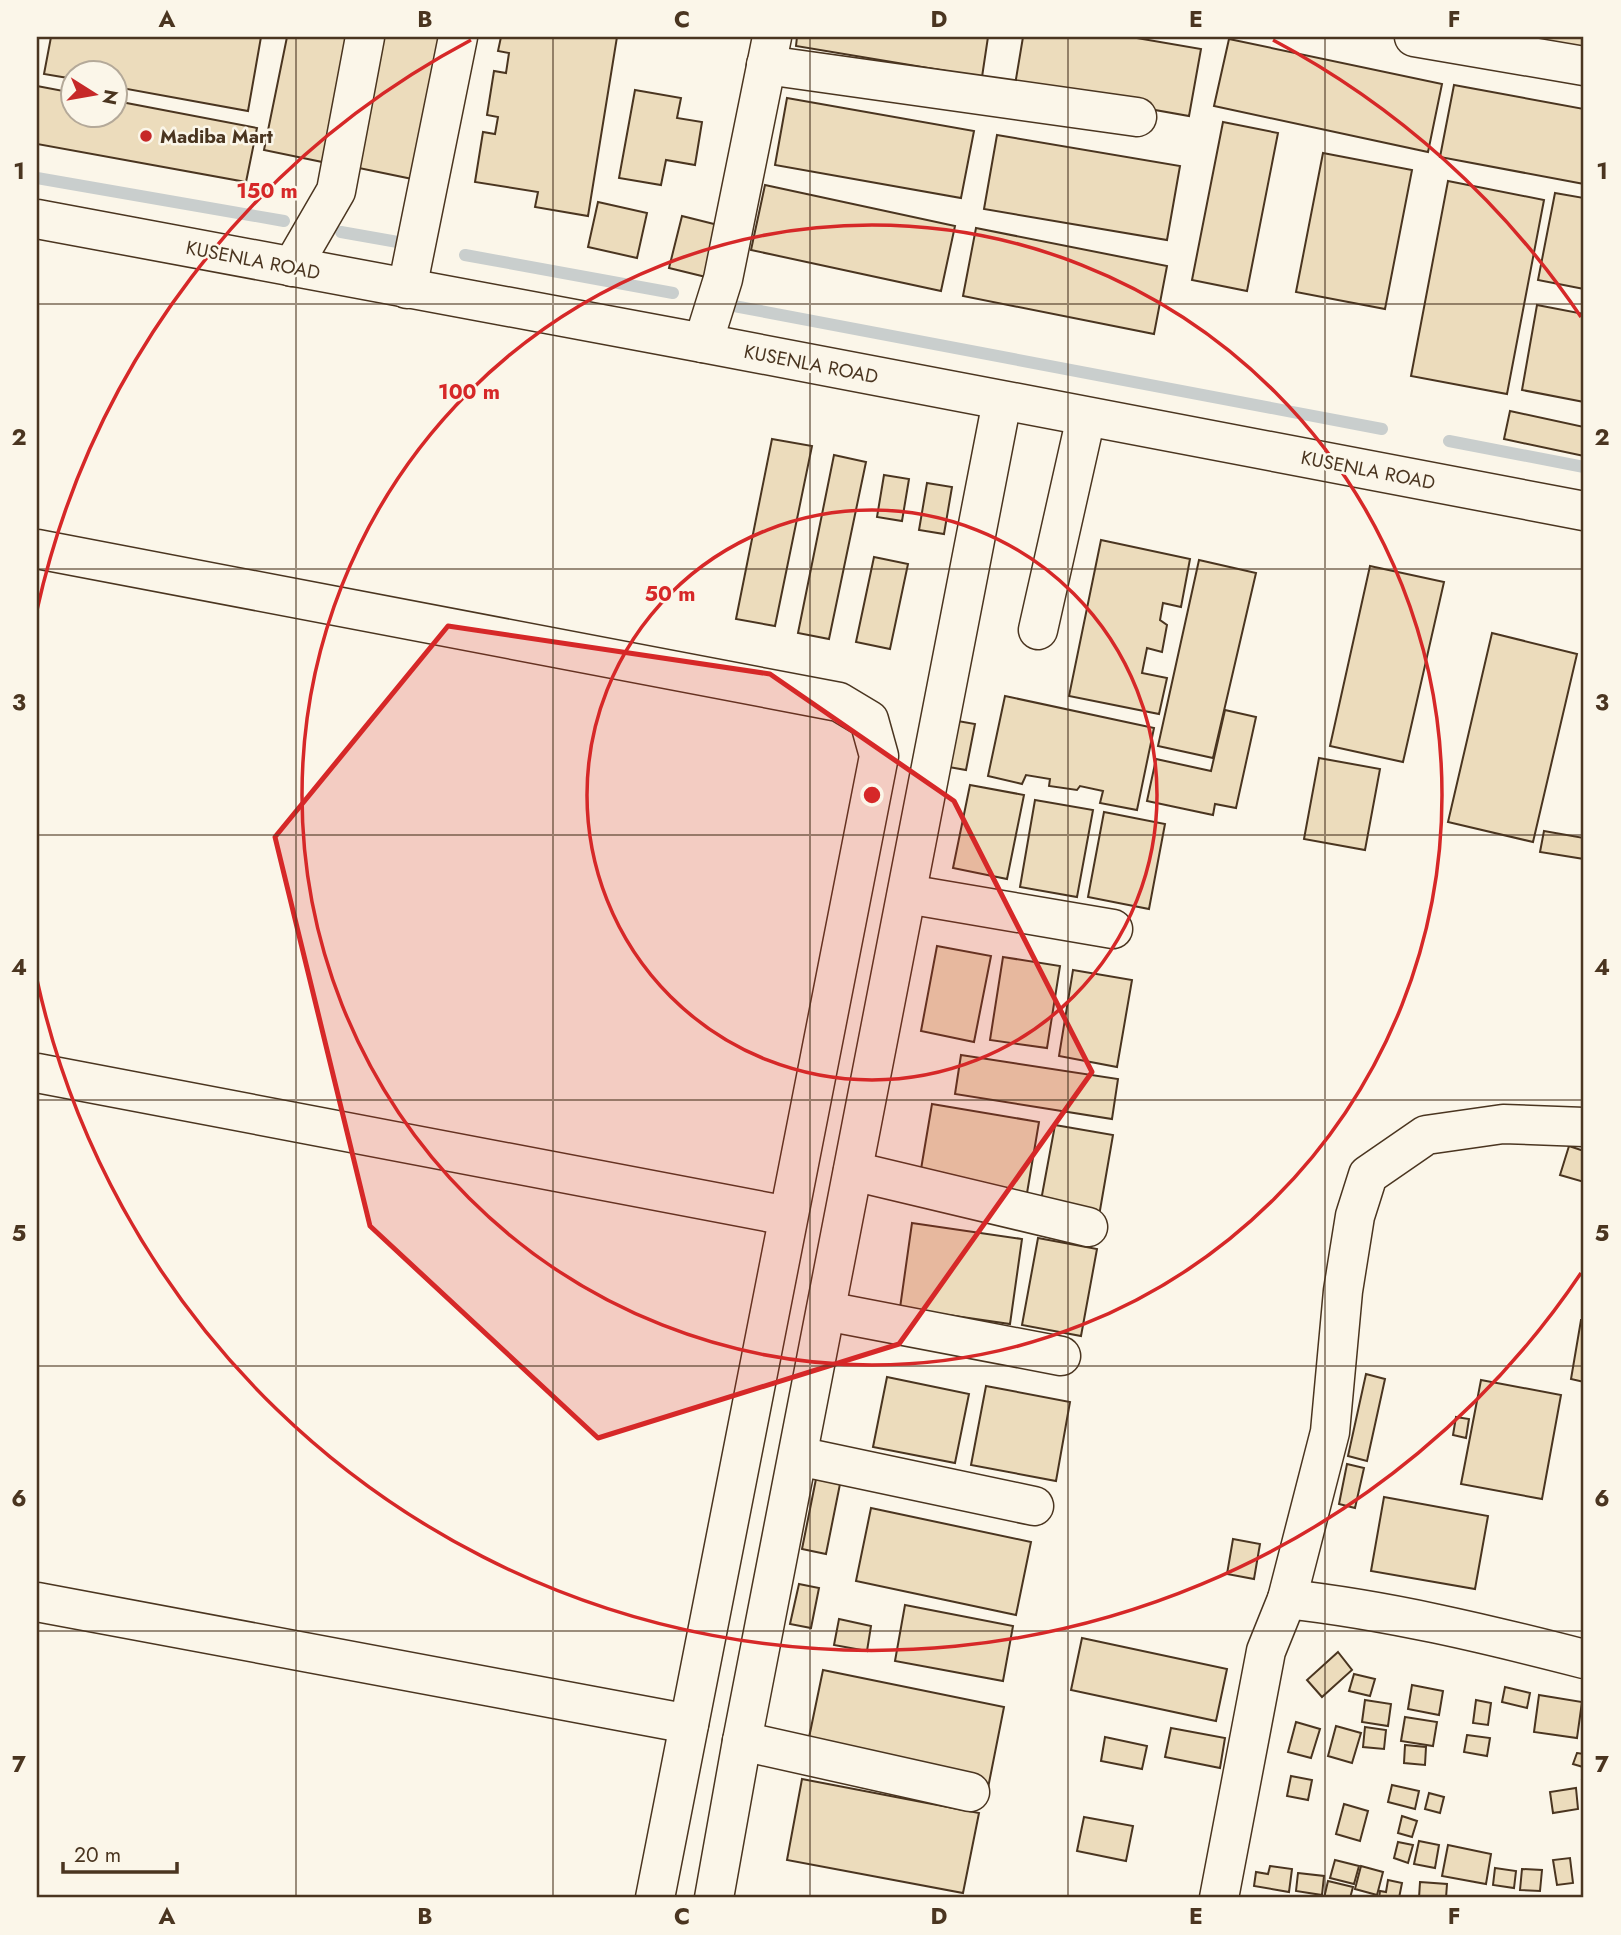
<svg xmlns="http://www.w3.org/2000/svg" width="1621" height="1935" font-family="Jost,sans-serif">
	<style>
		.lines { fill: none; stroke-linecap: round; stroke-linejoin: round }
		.stream { stroke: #c9cecd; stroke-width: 12 }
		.building { fill: #ecdcbc; stroke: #4a3520; stroke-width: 2 }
		.minor-casing { stroke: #4a3520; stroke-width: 41 }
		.major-casing { stroke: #4a3520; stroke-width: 41 }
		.minor { stroke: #fbf6e9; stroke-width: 38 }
		.major { stroke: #fbf6e9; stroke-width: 38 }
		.marked { fill: #d62828; fill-opacity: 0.2; stroke: #d62828; stroke-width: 5; stroke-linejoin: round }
		.grid { fill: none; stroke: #4a3520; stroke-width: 2; stroke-opacity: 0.55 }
		.ring { fill: none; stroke: #d62828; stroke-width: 3.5 }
		.poi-dot { fill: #c62828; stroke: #fbf6e9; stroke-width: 2.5 }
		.labels { text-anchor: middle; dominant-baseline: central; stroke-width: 5; stroke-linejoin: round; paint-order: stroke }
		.poi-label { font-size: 19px; font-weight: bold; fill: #4a3520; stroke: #fbf6e9; text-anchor: start }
		.street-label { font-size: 19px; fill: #4a3520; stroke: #fbf6e9 }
		.centre { fill: #d62828; stroke: #fbf6e9; stroke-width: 3.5 }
		.ring-label { font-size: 21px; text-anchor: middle; font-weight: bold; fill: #d62828; stroke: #fbf6e9; stroke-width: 5; stroke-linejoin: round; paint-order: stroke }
		.neatline { fill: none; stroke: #4a3520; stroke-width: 2.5 }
		.grid-label { font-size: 23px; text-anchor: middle; font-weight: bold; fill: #4a3520 }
	</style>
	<rect width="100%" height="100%" fill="#fbf6e9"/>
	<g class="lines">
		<!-- stream -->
		<g class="stream">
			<path d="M 37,178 L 284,221"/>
			<path d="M 341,232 L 409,244"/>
			<path d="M 465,255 L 673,293"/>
			<path d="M 718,303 L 1382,429"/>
			<path d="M 1449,441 L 1584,467"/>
		</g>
	</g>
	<!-- building -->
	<g class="building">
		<path d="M 51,37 L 261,37 L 248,111 L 116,87 L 116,74 L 74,74 L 74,79 L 44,74 Z"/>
		<path d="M 287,37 L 357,37 L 332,164 L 264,150 Z"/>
		<path d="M 382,37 L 453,37 L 422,181 L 354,167 Z"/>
		<path d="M 501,37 L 617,37 L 588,216 L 535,207 L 538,192 L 475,182 L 483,132 L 495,134 L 498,117 L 487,115 L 494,71 L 506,73 L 509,53 L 498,51 Z"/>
		<path d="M 797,37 L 988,37 L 982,77 L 796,46 Z"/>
		<path d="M 1023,37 L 1131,37 L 1201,49 L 1189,116 L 1015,85 Z"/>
		<path d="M 1522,37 L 1584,37 L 1584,49 Z"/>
		<path d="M 1229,39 L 1442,84 L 1428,152 L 1214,106 Z"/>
		<path d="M 1454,85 L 1584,109 L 1584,184 L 1440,157 Z"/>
		<path d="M 37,86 L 74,93 L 74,116 L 116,116 L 116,101 L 257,128 L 246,182 L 37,144 Z"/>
		<path d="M 635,90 L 681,98 L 677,118 L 702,122 L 695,165 L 666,160 L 661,185 L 619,178 Z"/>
		<path d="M 787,98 L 974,131 L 961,198 L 775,165 Z"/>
		<path d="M 1223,122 L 1278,133 L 1247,291 L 1192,280 Z"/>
		<path d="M 997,135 L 1180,166 L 1167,240 L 984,209 Z"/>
		<path d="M 1323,153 L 1412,170 L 1385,309 L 1296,292 Z"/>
		<path d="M 1448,181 L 1544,200 L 1507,394 L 1411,376 Z"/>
		<path d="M 765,185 L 955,226 L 941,291 L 751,250 Z"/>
		<path d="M 1555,193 L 1584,198 L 1584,289 L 1538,280 Z"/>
		<path d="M 598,202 L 647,213 L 637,258 L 588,247 Z"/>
		<path d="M 682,216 L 722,226 L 710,278 L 669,268 Z"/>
		<path d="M 976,228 L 1167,266 L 1154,334 L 963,296 Z"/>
		<path d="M 1537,305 L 1584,314 L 1584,402 L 1522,390 Z"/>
		<path d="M 1510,411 L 1584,427 L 1584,456 L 1504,439 Z"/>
		<path d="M 772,439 L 812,446 L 775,626 L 736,619 Z"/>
		<path d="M 834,455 L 866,462 L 829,639 L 798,633 Z"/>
		<path d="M 884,475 L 909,479 L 902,521 L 877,517 Z"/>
		<path d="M 927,483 L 952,487 L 944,534 L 919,530 Z"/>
		<path d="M 1101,540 L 1190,559 L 1181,607 L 1163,603 L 1160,620 L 1167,625 L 1162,652 L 1147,648 L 1142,673 L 1167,678 L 1159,714 L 1069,696 Z"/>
		<path d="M 874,557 L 908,564 L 890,649 L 856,642 Z"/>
		<path d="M 1199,560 L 1256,573 L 1213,758 L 1158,746 Z"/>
		<path d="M 1370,566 L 1444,582 L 1403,762 L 1330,746 Z"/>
		<path d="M 1492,633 L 1577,654 L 1533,842 L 1448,822 Z"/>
		<path d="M 1005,696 L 1154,728 L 1137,810 L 1100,803 L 1103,791 L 1080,786 L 1077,790 L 1049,786 L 1050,779 L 1026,775 L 1022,784 L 988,776 Z"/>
		<path d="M 1225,710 L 1256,717 L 1236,808 L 1215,804 L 1213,815 L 1147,801 L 1156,759 L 1211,771 Z"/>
		<path d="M 952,720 L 975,724 L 966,770 L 943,766 Z"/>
		<path d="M 1319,758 L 1380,769 L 1365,850 L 1304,839 Z"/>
		<path d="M 970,785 L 1024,795 L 1007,879 L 953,868 Z"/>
		<path d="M 1035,800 L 1093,810 L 1077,897 L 1020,887 Z"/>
		<path d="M 1104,812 L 1165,824 L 1149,909 L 1088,897 Z"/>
		<path d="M 1544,831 L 1584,838 L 1584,859 L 1540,852 Z"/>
		<path d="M 937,946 L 991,956 L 974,1042 L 921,1031 Z"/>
		<path d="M 1003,957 L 1060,966 L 1047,1048 L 990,1040 Z"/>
		<path d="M 1073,970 L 1132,980 L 1117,1067 L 1059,1056 Z"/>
		<path d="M 961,1055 L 1118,1079 L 1112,1119 L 955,1094 Z"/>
		<path d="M 932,1104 L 1039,1122 L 1026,1199 L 919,1181 Z"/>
		<path d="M 1055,1125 L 1113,1135 L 1099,1216 L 1040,1206 Z"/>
		<path d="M 1569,1146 L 1584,1151 L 1584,1182 L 1560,1175 Z"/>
		<path d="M 912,1223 L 1022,1239 L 1010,1324 L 900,1308 Z"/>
		<path d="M 1038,1238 L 1097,1249 L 1081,1336 L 1022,1325 Z"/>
		<path d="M 1581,1320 L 1584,1320 L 1584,1382 L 1571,1379 Z"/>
		<path d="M 1366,1374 L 1385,1379 L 1367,1461 L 1348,1456 Z"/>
		<path d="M 887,1377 L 969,1394 L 955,1463 L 873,1447 Z"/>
		<path d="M 1481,1380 L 1561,1395 L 1542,1499 L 1461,1484 Z"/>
		<path d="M 986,1386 L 1070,1402 L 1056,1481 L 971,1465 Z"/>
		<path d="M 1456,1417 L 1469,1419 L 1466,1438 L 1453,1435 Z"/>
		<path d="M 1347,1464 L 1364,1468 L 1355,1508 L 1339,1504 Z"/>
		<path d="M 816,1479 L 840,1484 L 826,1554 L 802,1549 Z"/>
		<path d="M 1384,1497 L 1488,1516 L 1475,1589 L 1371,1571 Z"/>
		<path d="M 871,1508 L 1031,1542 L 1016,1615 L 856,1581 Z"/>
		<path d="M 1233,1539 L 1260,1544 L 1254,1579 L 1227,1574 Z"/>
		<path d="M 799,1584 L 819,1588 L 811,1628 L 790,1624 Z"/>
		<path d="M 905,1605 L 1013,1626 L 1003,1681 L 895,1661 Z"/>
		<path d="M 839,1619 L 871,1626 L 867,1651 L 834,1645 Z"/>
		<path d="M 1082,1638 L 1227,1669 L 1216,1721 L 1071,1690 Z"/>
		<path d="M 1338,1652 L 1352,1670 L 1322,1697 L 1307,1680 Z"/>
		<path d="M 823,1670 L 1004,1707 L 988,1788 L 806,1752 Z"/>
		<path d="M 1354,1674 L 1375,1679 L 1370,1696 L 1349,1691 Z"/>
		<path d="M 1412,1685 L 1443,1691 L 1439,1715 L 1408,1709 Z"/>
		<path d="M 1505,1687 L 1530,1693 L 1527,1708 L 1502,1702 Z"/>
		<path d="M 1539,1695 L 1582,1702 L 1577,1738 L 1534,1732 Z"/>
		<path d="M 1365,1700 L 1391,1704 L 1388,1726 L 1362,1722 Z"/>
		<path d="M 1476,1700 L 1491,1703 L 1488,1725 L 1473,1723 Z"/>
		<path d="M 1405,1717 L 1437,1722 L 1433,1746 L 1401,1741 Z"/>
		<path d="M 1296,1722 L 1320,1729 L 1311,1758 L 1288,1752 Z"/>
		<path d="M 1336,1726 L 1361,1733 L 1352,1763 L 1328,1756 Z"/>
		<path d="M 1365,1727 L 1386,1730 L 1384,1749 L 1363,1747 Z"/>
		<path d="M 1171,1728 L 1225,1738 L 1220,1768 L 1165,1757 Z"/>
		<path d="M 1467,1735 L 1490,1738 L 1487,1756 L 1464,1752 Z"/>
		<path d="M 1105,1737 L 1147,1746 L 1142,1769 L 1101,1761 Z"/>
		<path d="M 1405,1745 L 1426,1747 L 1425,1765 L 1404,1763 Z"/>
		<path d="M 1577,1753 L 1584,1754 L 1584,1779 L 1582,1779 L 1583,1767 L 1573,1764 Z"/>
		<path d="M 1291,1776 L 1312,1780 L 1308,1800 L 1287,1796 Z"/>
		<path d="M 802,1779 L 979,1813 L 963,1893 L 787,1860 Z"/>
		<path d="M 1392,1785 L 1419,1791 L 1415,1809 L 1388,1802 Z"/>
		<path d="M 1576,1788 L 1578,1809 L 1553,1813 L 1550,1792 Z"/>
		<path d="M 1429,1793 L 1444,1797 L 1440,1813 L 1425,1809 Z"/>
		<path d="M 1344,1804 L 1368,1811 L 1360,1841 L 1336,1834 Z"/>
		<path d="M 1402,1816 L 1417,1821 L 1412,1837 L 1398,1833 Z"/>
		<path d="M 1084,1817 L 1133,1826 L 1126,1861 L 1077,1851 Z"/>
		<path d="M 1419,1841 L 1439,1845 L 1435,1868 L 1414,1864 Z"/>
		<path d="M 1398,1842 L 1413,1845 L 1408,1863 L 1394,1858 Z"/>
		<path d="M 1448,1845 L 1491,1854 L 1486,1884 L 1442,1876 Z"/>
		<path d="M 1570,1858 L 1573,1883 L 1557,1885 L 1553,1860 Z"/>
		<path d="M 1335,1860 L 1359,1866 L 1354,1884 L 1330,1878 Z"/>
		<path d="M 1270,1866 L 1292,1869 L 1289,1892 L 1254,1886 L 1256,1872 L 1268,1874 Z"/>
		<path d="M 1361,1866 L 1383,1872 L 1377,1895 L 1355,1889 Z"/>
		<path d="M 1495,1868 L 1516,1871 L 1514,1888 L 1493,1885 Z"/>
		<path d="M 1522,1869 L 1542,1870 L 1540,1891 L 1520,1890 Z"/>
		<path d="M 1298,1873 L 1324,1876 L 1322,1895 L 1296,1891 Z"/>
		<path d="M 1388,1880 L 1402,1883 L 1399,1898 L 1379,1898 L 1380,1891 L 1386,1892 Z"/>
		<path d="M 1328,1881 L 1353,1887 L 1350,1898 L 1324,1898 Z"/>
		<path d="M 1420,1882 L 1447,1884 L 1446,1898 L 1419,1898 Z"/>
	</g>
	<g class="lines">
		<!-- minor casing -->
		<g class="minor-casing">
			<g id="minor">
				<path d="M 1414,37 L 1584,66"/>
				<path d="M 766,65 L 1137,117"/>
				<path d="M 292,267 L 336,191 L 365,37"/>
				<path d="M 407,289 L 458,37"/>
				<path d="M 703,343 L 723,279 L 772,37"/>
				<path d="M 37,549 L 839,702 L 869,720 L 879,756 L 655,1898"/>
				<path d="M 1038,630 L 1086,417"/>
				<path d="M 907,894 L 1113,929"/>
				<path d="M 37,1073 L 788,1216"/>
				<path d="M 853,1171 L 1088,1227"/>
				<path d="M 826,1311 L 1061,1356"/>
				<path d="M 798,1456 L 1034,1506"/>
				<path d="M 1287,1599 L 1330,1432 L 1343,1291 L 1355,1216 L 1368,1175 L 1426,1135 L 1503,1124 L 1584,1127"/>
				<path d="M 37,1602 L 689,1724"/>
				<path d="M 742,1741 L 970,1792"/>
				<path d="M 714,1898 L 742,1741 L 1002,401"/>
				<path d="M 1219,1898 L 1266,1651 L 1287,1599 C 1387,1610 1487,1634 1584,1659"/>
			</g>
		</g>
		<!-- major casing -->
		<g class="major-casing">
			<path id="major" d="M 37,219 L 703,343 L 1584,511"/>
		</g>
		<!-- minor -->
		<use href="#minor" class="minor"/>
		<!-- major -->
		<use href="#major" class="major"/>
	</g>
	<!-- marked area -->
	<path class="marked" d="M 448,626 L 770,674 L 954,801 L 1092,1072 L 899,1344 L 598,1438 L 370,1226 L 275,837 Z"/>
	<!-- grid -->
	<path class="grid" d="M 296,37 L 296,1898M 553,37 L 553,1898M 810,37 L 810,1898M 1068,37 L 1068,1898M 1325,37 L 1325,1898M 37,304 L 1584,304M 37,569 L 1584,569M 37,835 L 1584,835M 37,1100 L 1584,1100M 37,1366 L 1584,1366M 37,1631 L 1584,1631"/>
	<!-- distance rings -->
	<g class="ring">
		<circle cx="872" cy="795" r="285"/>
		<circle cx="872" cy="795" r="570"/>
		<path d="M1581 1273A855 855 0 0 1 37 980M37 610A855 855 0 0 1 471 40M1273 40A855 855 0 0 1 1581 317"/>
	</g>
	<!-- markers -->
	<circle class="poi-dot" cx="146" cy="136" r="7"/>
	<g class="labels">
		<!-- poi labels -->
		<g class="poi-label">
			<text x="160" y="136">Madiba Mart</text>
		</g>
		<!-- street labels -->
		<g class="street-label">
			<text transform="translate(253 260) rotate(11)">KUSENLA ROAD</text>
			<text transform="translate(811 364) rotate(11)">KUSENLA ROAD</text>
			<text transform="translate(1368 470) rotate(11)">KUSENLA ROAD</text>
		</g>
	</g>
	<circle cx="872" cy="795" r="10" class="centre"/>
	<g class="ring-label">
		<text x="267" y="198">150 m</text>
		<text x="469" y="399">100 m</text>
		<text x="670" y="601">50 m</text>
	</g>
	<!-- border -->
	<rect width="1621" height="1935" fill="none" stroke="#fbf6e9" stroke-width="77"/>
	<!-- north arrow -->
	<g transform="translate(94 94) rotate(101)"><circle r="33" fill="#fbf6e9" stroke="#b4a999" stroke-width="2"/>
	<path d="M0-5L12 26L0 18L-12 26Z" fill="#c62828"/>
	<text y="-10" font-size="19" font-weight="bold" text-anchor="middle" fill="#4a3520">N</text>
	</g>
	<!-- scale -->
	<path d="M63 1862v10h114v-10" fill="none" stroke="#4a3520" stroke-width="3.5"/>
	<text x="74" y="1862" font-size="21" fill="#4a3520" stroke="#fbf6e9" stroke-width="5" paint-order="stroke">20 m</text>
	<rect x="38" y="38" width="1544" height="1858" class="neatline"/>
	<g class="grid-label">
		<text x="167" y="27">A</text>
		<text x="425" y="27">B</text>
		<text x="682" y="27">C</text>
		<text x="939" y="27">D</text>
		<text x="1196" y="27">E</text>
		<text x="1454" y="27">F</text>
		<text x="19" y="179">1</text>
		<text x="1602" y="179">1</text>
		<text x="19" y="445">2</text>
		<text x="1602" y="445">2</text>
		<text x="19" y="710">3</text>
		<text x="1602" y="710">3</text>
		<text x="19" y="975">4</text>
		<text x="1602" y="975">4</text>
		<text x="19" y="1241">5</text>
		<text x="1602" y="1241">5</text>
		<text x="19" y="1506">6</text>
		<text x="1602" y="1506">6</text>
		<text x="19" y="1772">7</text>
		<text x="1602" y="1772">7</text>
		<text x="167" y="1924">A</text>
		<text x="425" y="1924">B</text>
		<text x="682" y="1924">C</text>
		<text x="939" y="1924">D</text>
		<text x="1196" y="1924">E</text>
		<text x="1454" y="1924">F</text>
	</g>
</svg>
